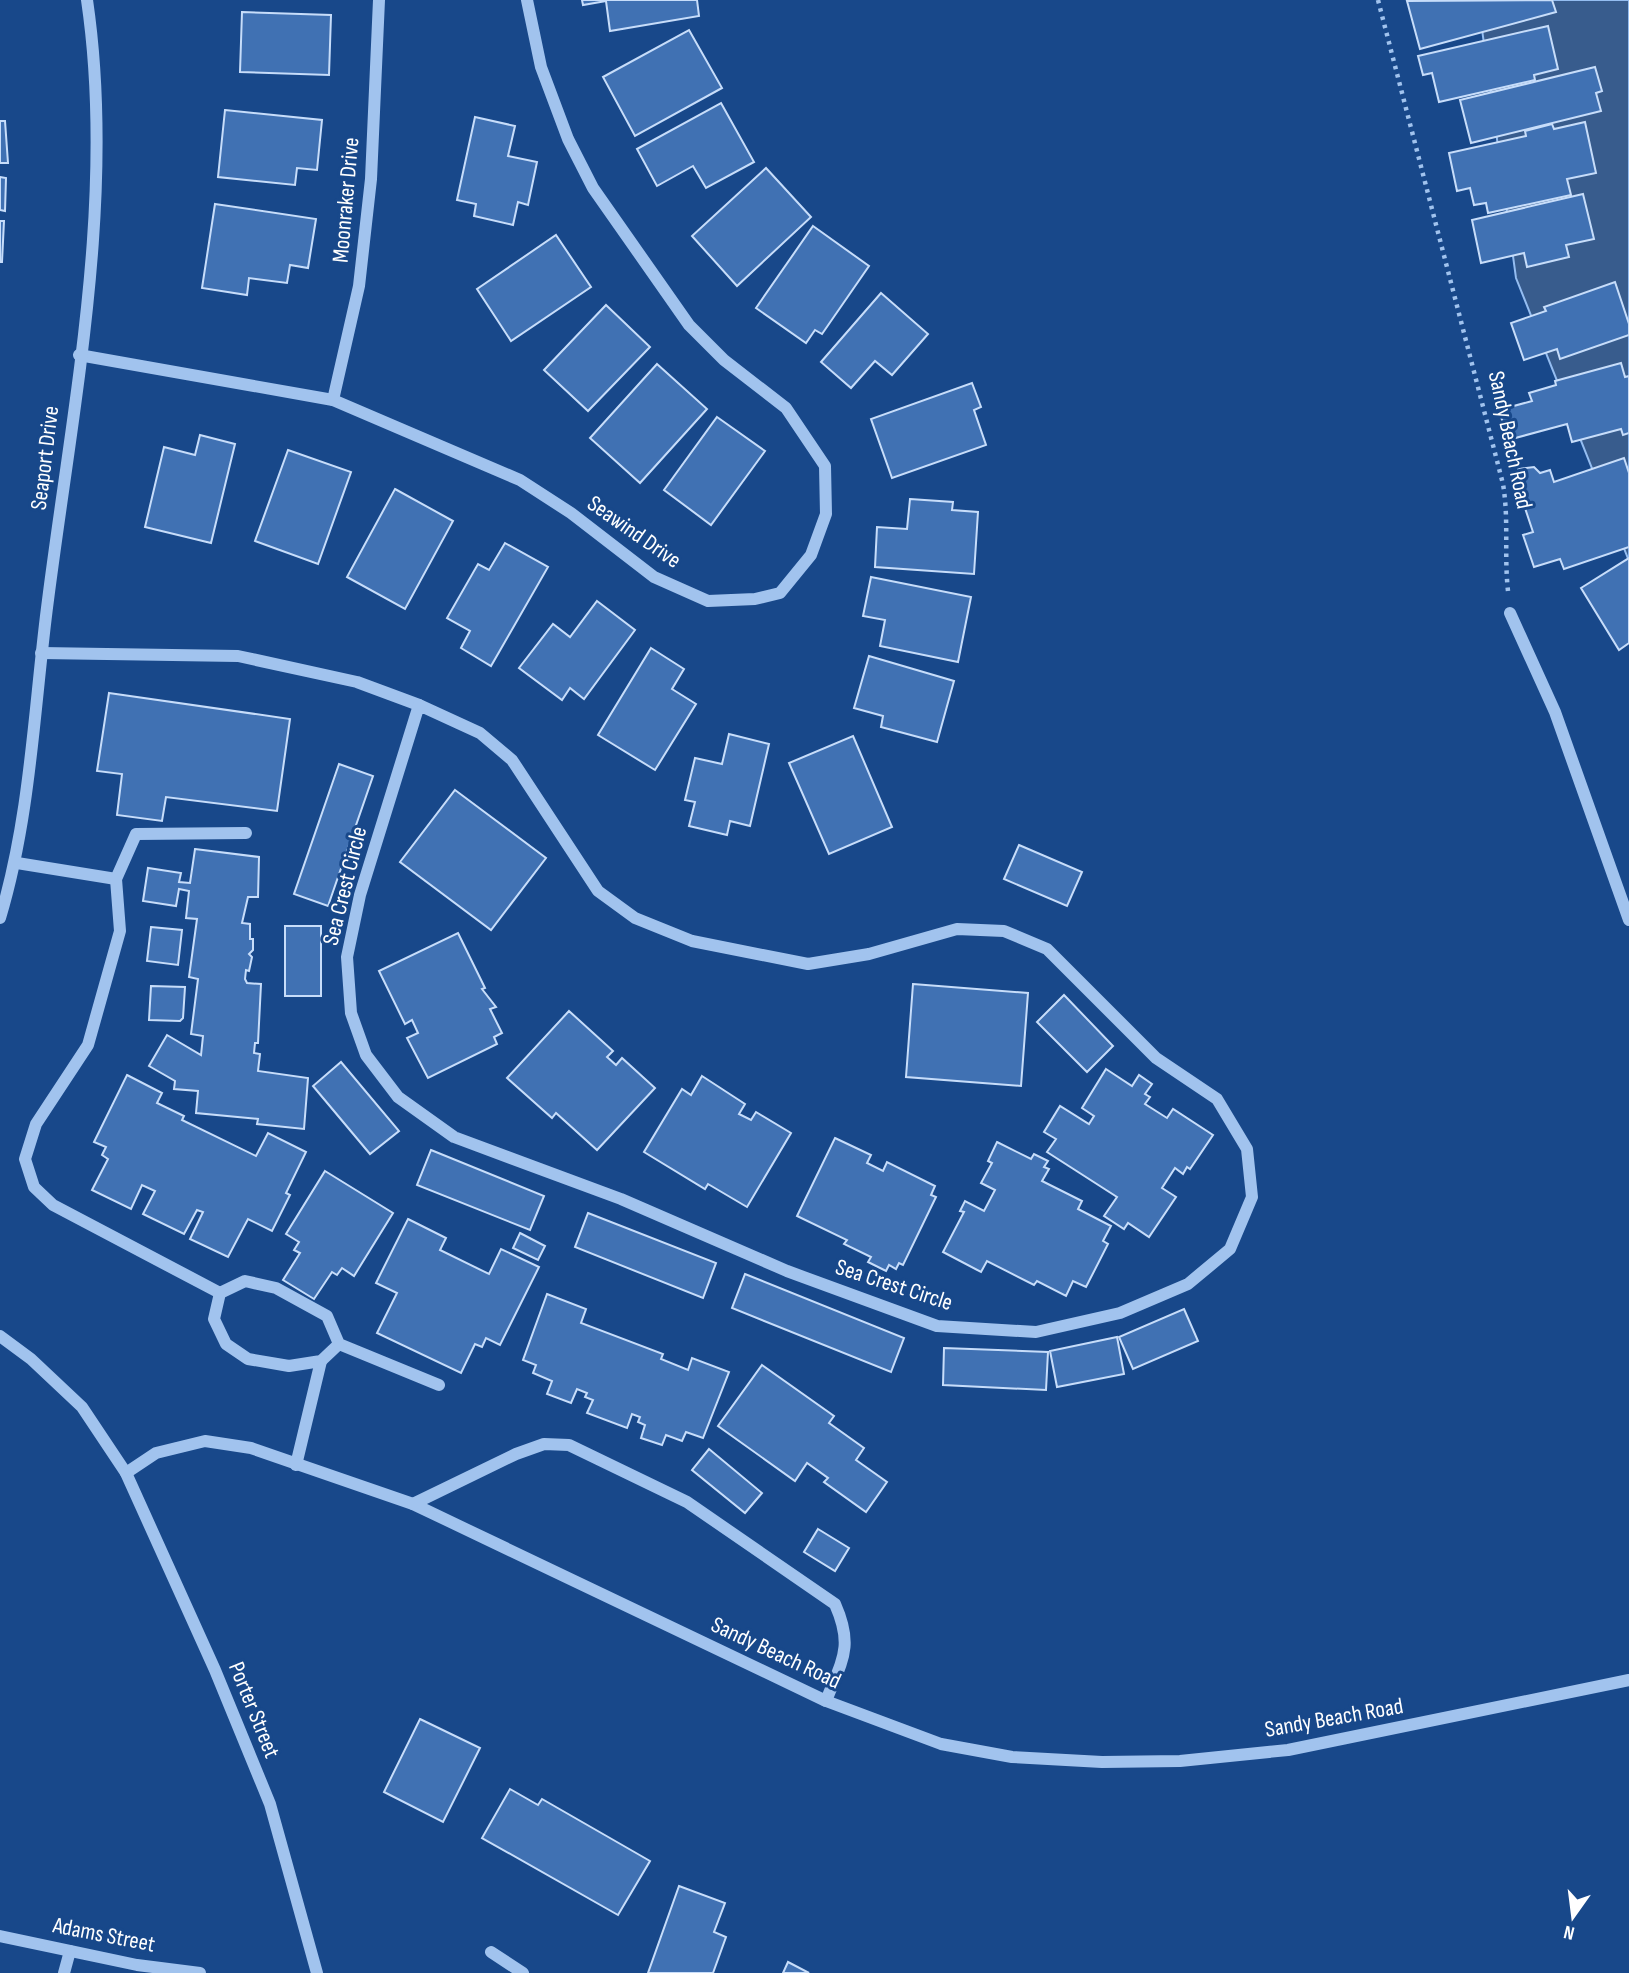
<svg xmlns="http://www.w3.org/2000/svg" width="1629" height="1973" font-family="'Sofia Sans Condensed',sans-serif">
	<style>
		.water { fill: #385c8d; stroke: #94bdf1; stroke-width: 2 }
		.building { fill: #4071b3; stroke: #c7ddfa; stroke-width: 2 }
		.lines { fill: none; stroke-linecap: round; stroke-linejoin: round }
		.path { stroke: #a1c3ee; stroke-width: 4.5; stroke-dasharray: 3.5 5; stroke-linecap: butt }
		.minor { stroke: #a1c3ee; stroke-width: 12 }
		.labels { text-anchor: middle; dominant-baseline: central; stroke-width: 6; stroke-linejoin: round; paint-order: stroke }
		.street-label { font-size: 23px; fill: #fff; stroke: #18488a }
	</style>
	<rect width="100%" height="100%" fill="#18488a"/>
	<!-- water -->
	<path class="water" d="M 1478,0 L 1629,0 L 1629,561 L 1516,278 Z"/>
	<!-- building -->
	<g class="building">
		<path d="M 582,0 L 697,0 L 699,16 L 610,31 L 606,1 L 583,5 Z"/>
		<path d="M 1552,0 L 1556,12 L 1420,49 L 1407,1 Z"/>
		<path d="M 242,12 L 331,15 L 329,75 L 240,72 Z"/>
		<path d="M 1548,26 L 1558,69 L 1534,75 L 1535,80 L 1439,102 L 1432,73 L 1423,75 L 1418,56 Z"/>
		<path d="M 689,30 L 722,88 L 635,136 L 603,77 Z"/>
		<path d="M 1595,67 L 1602,91 L 1596,93 L 1601,111 L 1471,143 L 1460,100 Z"/>
		<path d="M 721,103 L 754,162 L 706,188 L 693,166 L 657,186 L 637,149 Z"/>
		<path d="M 225,110 L 322,120 L 317,170 L 297,168 L 295,185 L 218,177 Z"/>
		<path d="M 475,117 L 515,126 L 508,156 L 537,162 L 528,205 L 518,202 L 513,225 L 474,216 L 476,204 L 457,200 Z"/>
		<path d="M 0,121 L 5,121 L 8,163 L 0,163 Z"/>
		<path d="M 1585,122 L 1596,173 L 1567,179 L 1571,195 L 1488,213 L 1486,203 L 1474,205 L 1470,188 L 1457,191 L 1449,153 L 1526,136 L 1525,131 L 1552,124 L 1554,129 Z"/>
		<path d="M 766,168 L 811,217 L 737,286 L 692,236 Z"/>
		<path d="M 0,177 L 6,178 L 5,211 L 0,210 Z"/>
		<path d="M 1583,194 L 1594,239 L 1566,245 L 1569,257 L 1527,267 L 1524,253 L 1481,263 L 1472,220 Z"/>
		<path d="M 215,204 L 316,219 L 308,268 L 290,265 L 287,283 L 249,278 L 247,295 L 202,288 Z"/>
		<path d="M 0,221 L 4,221 L 2,262 L 0,262 Z"/>
		<path d="M 813,226 L 869,266 L 822,334 L 815,330 L 806,343 L 756,308 Z"/>
		<path d="M 556,235 L 591,287 L 511,341 L 477,289 Z"/>
		<path d="M 1615,282 L 1629,324 L 1629,335 L 1560,359 L 1557,349 L 1524,360 L 1511,323 L 1546,311 L 1544,307 Z"/>
		<path d="M 881,293 L 928,334 L 892,375 L 875,361 L 851,388 L 821,362 Z"/>
		<path d="M 606,305 L 650,347 L 588,411 L 544,370 Z"/>
		<path d="M 1621,363 L 1625,377 L 1629,376 L 1629,433 L 1623,435 L 1621,429 L 1572,442 L 1567,424 L 1508,440 L 1499,410 L 1532,401 L 1529,393 L 1556,385 L 1555,381 Z"/>
		<path d="M 657,364 L 707,409 L 640,483 L 590,438 Z"/>
		<path d="M 972,383 L 981,407 L 974,410 L 986,445 L 892,478 L 871,419 Z"/>
		<path d="M 717,417 L 765,451 L 711,525 L 664,490 Z"/>
		<path d="M 200,435 L 235,444 L 211,543 L 145,527 L 164,447 L 195,455 Z"/>
		<path d="M 288,450 L 351,472 L 318,564 L 255,541 Z"/>
		<path d="M 1624,458 L 1629,473 L 1629,547 L 1564,569 L 1560,559 L 1534,567 L 1523,535 L 1533,532 L 1517,484 L 1522,482 L 1518,469 L 1534,467 L 1540,473 L 1550,470 L 1554,482 Z"/>
		<path d="M 395,489 L 453,521 L 405,609 L 347,577 Z"/>
		<path d="M 910,499 L 953,502 L 952,510 L 978,512 L 974,574 L 875,567 L 877,527 L 907,529 Z"/>
		<path d="M 505,543 L 548,567 L 491,666 L 461,648 L 470,631 L 447,618 L 478,564 L 489,570 Z"/>
		<path d="M 1629,558 L 1629,643 L 1619,650 L 1581,588 Z"/>
		<path d="M 871,577 L 971,597 L 958,662 L 880,646 L 885,620 L 863,616 Z"/>
		<path d="M 597,601 L 635,630 L 584,699 L 570,688 L 562,700 L 519,668 L 553,624 L 570,637 Z"/>
		<path d="M 651,648 L 684,669 L 672,689 L 696,704 L 655,770 L 598,735 Z"/>
		<path d="M 869,656 L 954,681 L 937,742 L 881,727 L 883,716 L 854,708 Z"/>
		<path d="M 109,693 L 290,719 L 277,811 L 166,797 L 162,821 L 117,815 L 122,774 L 97,771 Z"/>
		<path d="M 729,734 L 769,744 L 750,826 L 730,821 L 727,835 L 689,826 L 695,802 L 685,800 L 695,758 L 722,764 Z"/>
		<path d="M 853,736 L 892,827 L 829,854 L 789,763 Z"/>
		<path d="M 339,764 L 373,776 L 328,906 L 294,894 Z"/>
		<path d="M 455,790 L 546,858 L 491,930 L 400,862 Z"/>
		<path d="M 1019,845 L 1082,872 L 1067,906 L 1004,879 Z"/>
		<path d="M 195,849 L 259,857 L 258,897 L 248,897 L 242,923 L 250,924 L 250,939 L 253,939 L 253,950 L 249,954 L 252,957 L 249,971 L 246,970 L 245,979 L 247,983 L 261,984 L 258,1043 L 255,1043 L 254,1053 L 260,1054 L 258,1071 L 308,1078 L 304,1129 L 257,1124 L 258,1119 L 196,1113 L 198,1091 L 174,1089 L 175,1081 L 149,1066 L 167,1035 L 201,1055 L 203,1036 L 191,1034 L 198,979 L 189,977 L 197,919 L 186,918 L 189,891 L 179,889 L 176,906 L 143,901 L 148,868 L 181,873 L 179,882 L 190,883 Z"/>
		<rect x="285" y="926" width="36" height="70"/>
		<path d="M 151,927 L 182,930 L 178,965 L 147,961 Z"/>
		<path d="M 458,933 L 485,988 L 482,989 L 496,1007 L 490,1009 L 502,1033 L 494,1037 L 497,1044 L 428,1078 L 407,1038 L 418,1033 L 412,1020 L 405,1024 L 379,971 Z"/>
		<path d="M 913,984 L 1028,993 L 1021,1086 L 906,1077 Z"/>
		<path d="M 151,986 L 185,987 L 183,1018 L 180,1021 L 149,1020 Z"/>
		<path d="M 1064,995 L 1113,1046 L 1087,1072 L 1037,1022 Z"/>
		<path d="M 569,1011 L 613,1051 L 607,1057 L 616,1065 L 622,1058 L 655,1088 L 597,1150 L 556,1113 L 552,1118 L 507,1078 Z"/>
		<path d="M 341,1062 L 399,1131 L 370,1154 L 313,1086 Z"/>
		<path d="M 1106,1069 L 1132,1086 L 1139,1075 L 1152,1084 L 1145,1094 L 1150,1097 L 1145,1104 L 1167,1118 L 1173,1109 L 1213,1135 L 1190,1169 L 1187,1167 L 1183,1174 L 1175,1168 L 1162,1188 L 1176,1197 L 1149,1237 L 1128,1223 L 1124,1229 L 1104,1216 L 1117,1197 L 1047,1152 L 1056,1139 L 1044,1132 L 1060,1106 L 1089,1124 L 1094,1116 L 1082,1108 Z"/>
		<path d="M 127,1075 L 162,1093 L 157,1103 L 184,1116 L 182,1120 L 256,1156 L 268,1133 L 306,1152 L 286,1193 L 290,1195 L 272,1231 L 248,1219 L 228,1257 L 190,1239 L 203,1212 L 197,1210 L 184,1234 L 143,1214 L 155,1191 L 142,1185 L 131,1209 L 92,1190 L 108,1159 L 102,1155 L 106,1147 L 94,1142 Z"/>
		<path d="M 702,1076 L 745,1104 L 739,1114 L 751,1120 L 756,1112 L 791,1133 L 747,1207 L 708,1184 L 705,1189 L 644,1152 L 682,1089 L 691,1095 Z"/>
		<path d="M 835,1138 L 871,1155 L 867,1163 L 883,1171 L 887,1162 L 935,1186 L 931,1195 L 936,1197 L 903,1265 L 899,1263 L 896,1269 L 889,1265 L 886,1271 L 868,1262 L 871,1257 L 844,1244 L 847,1240 L 797,1216 Z"/>
		<path d="M 997,1142 L 1031,1159 L 1034,1154 L 1048,1161 L 1044,1167 L 1049,1169 L 1042,1181 L 1082,1201 L 1078,1209 L 1111,1226 L 1103,1241 L 1108,1244 L 1086,1287 L 1073,1281 L 1066,1296 L 1037,1281 L 1034,1285 L 987,1261 L 981,1272 L 943,1252 L 964,1212 L 960,1211 L 965,1201 L 984,1211 L 995,1190 L 981,1183 L 992,1163 L 988,1161 Z"/>
		<path d="M 431,1150 L 544,1196 L 530,1230 L 417,1185 Z"/>
		<path d="M 325,1171 L 393,1213 L 354,1276 L 342,1268 L 337,1275 L 332,1272 L 314,1299 L 283,1280 L 300,1253 L 294,1250 L 299,1242 L 286,1234 Z"/>
		<path d="M 588,1213 L 716,1263 L 703,1298 L 575,1247 Z"/>
		<path d="M 408,1219 L 446,1238 L 440,1250 L 489,1274 L 501,1249 L 539,1267 L 500,1345 L 486,1338 L 482,1347 L 475,1344 L 461,1373 L 377,1333 L 397,1293 L 376,1283 Z"/>
		<path d="M 520,1233 L 545,1246 L 538,1260 L 513,1248 Z"/>
		<path d="M 745,1274 L 904,1338 L 891,1372 L 732,1308 Z"/>
		<path d="M 547,1294 L 586,1309 L 581,1323 L 663,1354 L 661,1359 L 688,1370 L 692,1358 L 729,1372 L 703,1438 L 686,1432 L 682,1441 L 666,1435 L 662,1445 L 641,1438 L 645,1425 L 638,1422 L 640,1417 L 632,1414 L 627,1428 L 587,1413 L 593,1400 L 585,1397 L 587,1393 L 577,1389 L 571,1403 L 547,1394 L 552,1381 L 533,1373 L 536,1365 L 523,1360 Z"/>
		<path d="M 1184,1309 L 1198,1341 L 1133,1369 L 1119,1337 Z"/>
		<path d="M 1117,1337 L 1124,1374 L 1057,1387 L 1050,1351 Z"/>
		<path d="M 944,1348 L 1048,1352 L 1046,1390 L 943,1385 Z"/>
		<path d="M 762,1365 L 834,1416 L 829,1423 L 864,1448 L 856,1460 L 887,1482 L 866,1512 L 824,1482 L 828,1478 L 807,1463 L 795,1481 L 718,1426 Z"/>
		<path d="M 709,1449 L 762,1493 L 745,1513 L 692,1470 Z"/>
		<path d="M 818,1529 L 849,1548 L 835,1571 L 804,1552 Z"/>
		<path d="M 420,1719 L 480,1748 L 443,1822 L 384,1792 Z"/>
		<path d="M 510,1789 L 538,1805 L 542,1799 L 650,1861 L 618,1915 L 482,1838 Z"/>
		<path d="M 679,1886 L 725,1903 L 714,1932 L 726,1937 L 713,1973 L 648,1973 Z"/>
		<path d="M 788,1962 L 809,1973 L 783,1973 Z"/>
	</g>
	<g class="lines">
		<!-- path -->
		<path class="path" d="M 1378,0 L 1503,484 C 1509,520 1504,555 1508,591"/>
		<!-- minor -->
		<g class="minor">
			<path d="M 79,355 L 333,400 L 520,480 L 571,513 L 654,577 L 708,601 L 755,599 L 780,593 L 811,555 L 826,514 L 825,466 L 786,408 L 724,360 L 689,325 L 593,188 L 568,139 L 541,67 L 527,0"/>
			<path d="M 333,400 L 359,286 L 371,179 L 379,0"/>
			<path d="M 1510,613 L 1555,712 L 1629,920"/>
			<path d="M 41,653 L 238,656 L 357,682 L 419,705"/>
			<path d="M 419,705 L 480,733 L 512,760 L 598,891 L 635,918 L 692,941 L 808,964 L 869,954 L 957,929 L 1004,931 L 1047,949 L 1156,1058 L 1217,1099 L 1247,1149 L 1252,1197 L 1230,1249 L 1188,1284 L 1120,1313 L 1036,1332 L 937,1326 L 787,1271 L 621,1199 L 454,1137 L 398,1097 L 366,1055 L 351,1013 L 347,957 L 360,895 Z"/>
			<path d="M 17,863 L 116,879"/>
			<path d="M 0,918 C 31,815 34,706 48,600 C 73,404 116,197 87,0"/>
			<path d="M 220,1293 L 53,1205 L 34,1187 L 25,1159 L 36,1124 L 88,1045 L 120,931 L 116,879 L 136,834 L 246,833"/>
			<path d="M 0,1336 L 31,1359 L 82,1407 L 126,1473 L 215,1670 L 270,1804 L 317,1973"/>
			<path d="M 339,1344 L 321,1361 L 289,1366 L 248,1359 L 226,1344 L 214,1319 L 220,1293 L 245,1281 L 276,1288 L 327,1316 L 339,1344 L 439,1385"/>
			<path d="M 296,1465 L 321,1361"/>
			<path d="M 126,1473 L 156,1453 L 205,1441 L 251,1448 L 413,1504 L 826,1701 L 941,1744 L 1012,1757 L 1102,1762 L 1180,1761 L 1288,1750 L 1629,1680"/>
			<path d="M 413,1504 L 516,1454 L 544,1444 L 569,1445 L 687,1502 L 835,1604 C 854,1647 842,1660 826,1701"/>
			<path d="M 0,1936 L 137,1965 L 200,1973"/>
			<path d="M 491,1952 L 523,1973"/>
			<path d="M 64,1973 L 70,1951"/>
		</g>
	</g>
	<g class="labels">
		<!-- street labels -->
		<g class="street-label">
			<text transform="translate(346 200) rotate(-85)">Moonraker Drive</text>
			<text transform="translate(1510 440) rotate(78)">Sandy Beach Road</text>
			<text transform="translate(45 458) rotate(-83)">Seaport Drive</text>
			<text transform="translate(634 532) rotate(35)">Seawind Drive</text>
			<text transform="translate(345 886) rotate(-76)">Sea Crest Circle</text>
			<text transform="translate(894 1285) rotate(18)">Sea Crest Circle</text>
			<text transform="translate(776 1653) rotate(25)">Sandy Beach Road</text>
			<text transform="translate(254 1710) rotate(68)">Porter Street</text>
			<text transform="translate(1334 1718) rotate(-10)">Sandy Beach Road</text>
			<text transform="translate(104 1935) rotate(11)">Adams Street</text>
		</g>
	</g>
	<!-- north arrow -->
	<g transform="translate(1573 1917) rotate(194)" stroke="#18488a" stroke-width="5" paint-order="stroke">
	<path d="M0-5L12 26L0 18L-12 26Z" fill="#ffffff"/>
	<text y="-10" font-size="19" font-weight="bold" text-anchor="middle" fill="#ffffff">N</text>
	</g>
</svg>
